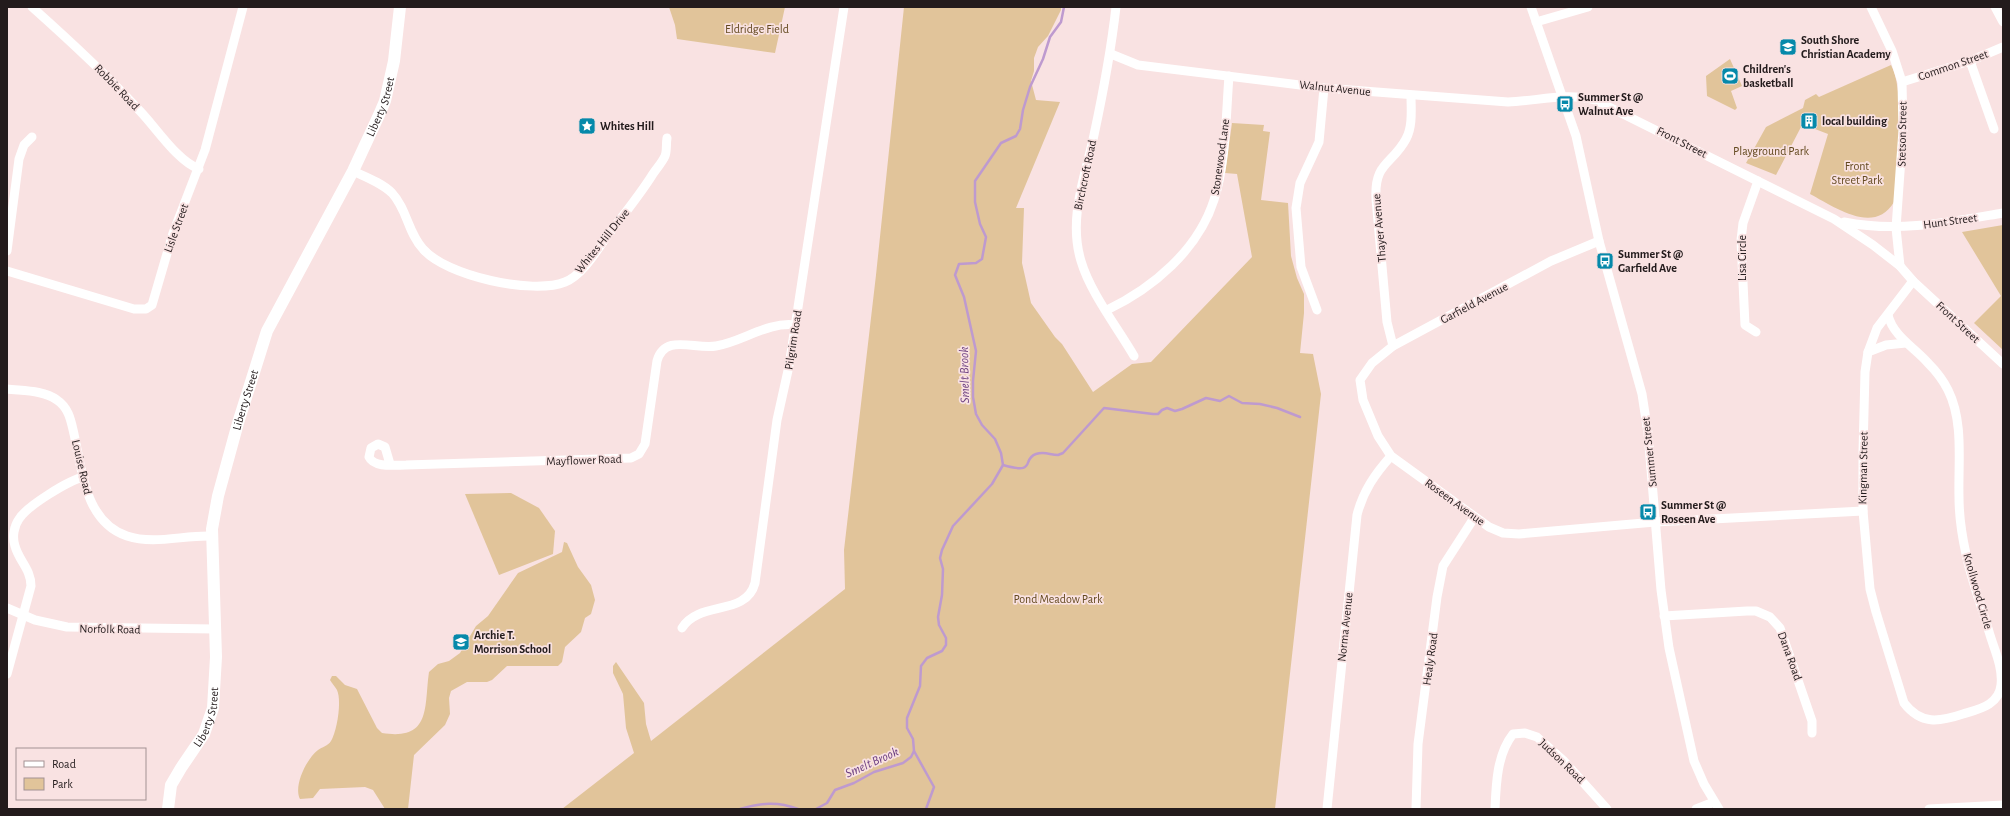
<svg xmlns="http://www.w3.org/2000/svg" width="2010" height="816" font-family="'Alegreya Sans',sans-serif">
	<style>
		.green { fill: #e1c49a }
		.lines { fill: none; stroke-linecap: round; stroke-linejoin: round }
		.stream { stroke: #be9acf; stroke-width: 2.5 }
		.minor { stroke: #fff; stroke-width: 9 }
		.major { stroke: #fff; stroke-width: 12 }
		.labels { text-anchor: middle; dominant-baseline: central; stroke-width: 3.5; stroke-linejoin: round; paint-order: stroke }
		.park-label { font-size: 12px; fill: #63491f; stroke: #f9e2e2 }
		.poi-label { font-size: 12px; font-weight: bold; fill: #231b1c; stroke: #f9e2e2; text-anchor: start }
		.street-label { font-size: 12px; fill: #231b1c; stroke: #f9e2e2 }
		.water-label { font-size: 13px; font-style: italic; fill: #6d4081; stroke: #f9e2e2 }
	</style>
	<rect width="100%" height="100%" fill="#f9e2e2"/>
	<!-- green -->
	<g class="green">
		<path d="M 669,7 L 785,7 L 775,53 L 677,39 L 675,25 Z"/>
		<path d="M 904,7 L 1061,7 L 1061,10 L 1048,36 L 1038,47 L 1034,58 L 1034,71 L 1031,81 L 1036,100 L 1060,102 L 1016,208 L 1024,208 L 1022,263 L 1031,303 L 1055,337 L 1062,344 L 1093,392 L 1132,364 L 1151,362 L 1252,257 L 1237,174 L 1225,173 L 1232,123 L 1264,125 L 1263,131 L 1270,132 L 1261,200 L 1288,203 L 1291,256 L 1297,278 L 1304,294 L 1304,313 L 1300,353 L 1313,354 L 1321,394 L 1275,809 L 562,809 L 634,753 L 626,728 L 623,694 L 613,673 L 613,666 L 616,662 L 644,703 L 646,724 L 651,741 L 845,589 L 844,550 L 876,275 Z"/>
		<path d="M 1730,59 L 1742,86 L 1731,91 L 1737,108 L 1735,110 L 1707,96 L 1706,76 Z"/>
		<path d="M 1891,65 C 1906,92 1897,170 1894,202 C 1874,236 1833,206 1810,194 L 1828,134 L 1815,129 L 1816,123 L 1811,115 L 1804,119 L 1805,125 L 1801,127 L 1776,175 L 1746,163 L 1766,127 L 1803,108 L 1805,100 L 1816,94 L 1819,97 Z"/>
		<path d="M 2003,225 L 2003,350 L 1974,323 L 2001,296 L 1962,232 Z"/>
		<path d="M 511,493 L 539,508 L 555,531 L 553,554 L 499,575 L 465,494 Z"/>
		<path d="M 564,542 L 567,543 L 578,567 L 591,585 L 595,600 L 591,614 L 585,618 L 581,632 L 565,647 L 562,662 L 558,666 L 507,666 L 492,680 L 487,682 L 467,682 L 451,691 L 449,698 L 450,714 L 445,725 L 414,755 L 408,809 L 385,809 L 373,790 L 365,787 L 320,789 L 313,798 L 300,799 C 293,786 307,758 318,750 C 322,747 328,746 331,741 C 337,731 342,701 337,690 C 335,687 332,683 330,680 L 332,676 L 336,676 L 345,685 L 357,689 L 377,728 L 382,733 C 432,741 424,706 429,672 L 438,664 L 449,661 L 460,653 L 476,626 L 488,616 L 518,573 L 562,552 Z"/>
	</g>
	<g class="lines">
		<!-- stream -->
		<g class="stream">
			<path d="M 1003,465 C 1038,475 1021,459 1036,454 C 1045,451 1050,455 1058,455 L 1063,453 L 1104,408 L 1153,414 L 1158,414 L 1162,410 L 1167,408 L 1175,411 L 1182,409 L 1206,398 L 1220,401 L 1229,396 L 1242,403 L 1260,404 L 1277,408 L 1300,417"/>
			<path d="M 914,751 L 934,787 L 926,809"/>
			<path d="M 740,809 C 761,803 777,801 798,809"/>
			<path d="M 816,809 L 827,803 L 835,790 L 854,783 L 874,772 L 903,763 L 911,757 L 914,751 L 913,739 L 907,728 L 907,718 L 920,686 L 921,666 L 927,658 L 942,651 L 946,645 L 946,638 L 939,625 L 938,617 L 942,595 L 943,569 L 940,558 L 942,550 L 953,526 L 992,484 L 1003,465 L 1001,453 L 995,439 L 982,425 L 976,414 L 973,397 L 973,381 L 976,351 L 964,297 L 955,275 L 959,264 L 976,263 L 982,259 L 986,237 L 980,224 L 975,202 L 975,181 L 1001,143 L 1016,136 L 1020,129 L 1023,110 L 1030,87 L 1043,59 L 1050,37 L 1061,22 L 1064,7"/>
		</g>
		<!-- minor -->
		<g class="minor">
			<path d="M 32,7 C 69,40 105,73 138,109 C 156,127 176,160 199,169"/>
			<path d="M 1116,7 C 1111,51 1103,93 1094,135 C 1085,177 1068,218 1081,261 C 1090,292 1117,327 1134,356"/>
			<path d="M 1531,7 L 1576,136 L 1599,241 L 1642,394 L 1648,433 L 1661,590 L 1669,648 L 1694,761 L 1704,784 L 1719,809"/>
			<path d="M 1871,7 L 1892,51 L 1902,82 L 1903,130 L 1896,228 L 1900,266"/>
			<path d="M 1995,7 L 2003,22"/>
			<path d="M 1536,22 L 1588,7"/>
			<path d="M 1111,54 L 1138,65 L 1324,88 L 1508,102 C 1538,101 1566,92 1595,100 L 1834,219 L 1873,245 L 1900,266 L 1913,281 L 2003,364"/>
			<path d="M 1970,61 L 1994,129"/>
			<path d="M 1902,82 L 1970,61 L 2003,47"/>
			<path d="M 353,171 C 366,177 382,183 392,193 C 407,209 408,233 423,249 C 446,276 533,295 565,282 C 583,275 597,250 608,235 C 623,216 638,197 651,177 C 655,170 662,163 665,156 C 667,152 666,144 667,138"/>
			<path d="M 1844,222 C 1898,233 1950,222 2003,213"/>
			<path d="M 1599,241 L 1551,261 L 1393,346 L 1372,363 L 1360,380 L 1363,400 L 1378,436 L 1391,456 L 1489,527 L 1503,533 L 1519,534 L 1655,522 L 1863,511 L 1863,452 L 1865,372 L 1868,352 L 1877,328 L 1913,281"/>
			<path d="M 7,251 L 19,159 L 24,145 L 32,137"/>
			<path d="M 7,271 L 134,309 L 146,309 L 152,305 L 173,233 L 205,150 L 243,7"/>
			<path d="M 1107,310 C 1153,288 1198,250 1214,200 C 1226,164 1226,114 1229,76"/>
			<path d="M 1317,310 L 1301,267 L 1296,208 L 1300,183 L 1319,142 L 1324,88"/>
			<path d="M 1756,332 L 1745,325 L 1741,240 L 1743,223 L 1758,181"/>
			<path d="M 1393,346 L 1387,322 L 1376,199 C 1374,162 1392,165 1406,139 C 1413,126 1411,109 1411,96"/>
			<path d="M 1868,352 L 1886,345 L 1906,343"/>
			<path d="M 7,389 C 23,391 43,390 57,400 C 69,408 71,421 74,434 C 82,470 85,522 127,536 C 154,545 183,535 211,536"/>
			<path d="M 390,464 L 385,447 L 378,444 L 371,448 L 369,457 C 374,468 395,465 406,465 L 631,458 L 639,454 L 645,444 L 657,361 C 665,333 695,350 716,346 C 742,342 768,321 796,325"/>
			<path d="M 1863,511 L 1870,589 L 1876,612 L 1904,703 C 1921,725 1939,722 1963,714 C 1979,709 1999,705 2001,685 C 2003,668 1995,651 1990,635 C 1982,608 1972,582 1966,554 C 1962,536 1959,516 1959,497 C 1958,462 1964,422 1948,390 C 1943,380 1936,371 1928,363 C 1915,348 1893,336 1888,315"/>
			<path d="M 7,608 L 35,620 L 67,627 L 215,629"/>
			<path d="M 1664,616 L 1747,611 L 1756,611 L 1770,617 L 1780,628 L 1812,721 L 1812,733"/>
			<path d="M 682,628 C 699,600 746,617 755,583 L 777,420 L 789,366 L 844,7"/>
			<path d="M 7,674 L 31,586 C 31,569 19,561 15,546 C 12,537 14,526 19,519 C 27,506 69,480 84,477"/>
			<path d="M 1327,809 L 1357,515 C 1363,491 1375,474 1391,456"/>
			<path d="M 1416,809 L 1418,744 L 1437,597 L 1443,566 L 1474,518"/>
			<path d="M 1495,809 C 1496,784 1497,754 1513,734 L 1525,733 L 1537,737 L 1563,760 L 1607,809"/>
			<path d="M 1696,809 L 1714,802"/>
			<path d="M 1929,809 L 2003,805"/>
		</g>
		<!-- major -->
		<path class="major" id="s1" d="M 168,809 L 171,785 L 181,768 L 204,734 L 213,708 L 216,657 L 212,529 L 218,496 L 238,423 L 267,331 L 353,171 L 379,115 L 385,101 L 394,61 L 400,7"/>
	</g>
	<!-- icons -->
	<defs>
		<g id="school-square" transform="scale(0.9)"><rect x="-9" y="-9" width="18" height="18" rx="4" fill="#0689aa" stroke="#f9e2e2"/><path d="M0-5L7-2L0 1L-7-2ZM-4 1L0 2.5L4 1V4Q0 6-4 4Z" fill="#fff"/></g>
		<g id="stadium-square" transform="scale(0.9)"><rect x="-9" y="-9" width="18" height="18" rx="4" fill="#0689aa" stroke="#f9e2e2"/><path d="M0-5a6.5 5 0 1 0 0 10a6.5 5 0 1 0 0-10ZM-3.5-1.8h7v3.6h-7Z" fill="#fff"/></g>
		<g id="bus-square" transform="scale(0.9)"><rect x="-9" y="-9" width="18" height="18" rx="4" fill="#0689aa" stroke="#f9e2e2"/><path d="M-5-6H5V4H4V6H2V4H-2V6H-4V4H-5ZM-3.5-4V0h7V-4ZM-3.5 1.2v1.5H-2V1.2ZM2 1.2v1.5H3.5V1.2Z" fill="#fff"/></g>
		<g id="building-square" transform="scale(0.9)"><rect x="-9" y="-9" width="18" height="18" rx="4" fill="#0689aa" stroke="#f9e2e2"/><path d="M-4-6H4V6H1V3H-1V6H-4ZM-2.5-4.3h1.7v1.8h-1.7ZM.8-4.3h1.7v1.8H.8ZM-2.5-1h1.7V.8h-1.7ZM.8-1h1.7V.8H.8Z" fill="#fff"/></g>
		<g id="sight-square" transform="scale(0.9)"><rect x="-9" y="-9" width="18" height="18" rx="4" fill="#0689aa" stroke="#f9e2e2"/><path d="M0-6L1.8-2.2L6-1.7L2.9 1.2L3.7 5.4L0 3.3L-3.7 5.4L-2.9 1.2L-6-1.7L-1.8-2.2Z" fill="#fff"/></g>
	</defs>
	<g fill-rule="evenodd">
		<use href="#school-square" x="1788" y="47"/>
		<use href="#stadium-square" x="1730" y="76"/>
		<use href="#bus-square" x="1565" y="104"/>
		<use href="#building-square" x="1809" y="121"/>
		<use href="#sight-square" x="587" y="126"/>
		<use href="#bus-square" x="1605" y="261"/>
		<use href="#bus-square" x="1648" y="512"/>
		<use href="#school-square" x="461" y="642"/>
	</g>
	<g class="labels">
		<!-- park labels -->
		<g class="park-label">
			<text x="757" y="29">Eldridge Field</text>
			<text x="1771" y="151">Playground Park</text>
			<text x="1857" y="166">Front<tspan x="1857" dy="14">Street Park</tspan></text>
			<text x="1058" y="599">Pond Meadow Park</text>
		</g>
		<!-- poi labels -->
		<g class="poi-label">
			<text x="1801" y="40">South Shore<tspan x="1801" dy="14">Christian Academy</tspan></text>
			<text x="1743" y="69">Children's<tspan x="1743" dy="14">basketball</tspan></text>
			<text x="1578" y="97">Summer St @<tspan x="1578" dy="14">Walnut Ave</tspan></text>
			<text x="1822" y="121">local building</text>
			<text x="600" y="126">Whites Hill</text>
			<text x="1618" y="254">Summer St @<tspan x="1618" dy="14">Garfield Ave</tspan></text>
			<text x="1661" y="505">Summer St @<tspan x="1661" dy="14">Roseen Ave</tspan></text>
			<text x="474" y="635">Archie T.<tspan x="474" dy="14">Morrison School</tspan></text>
		</g>
		<!-- street labels -->
		<g class="street-label">
			<text transform="translate(1953 65) rotate(-19)">Common Street</text>
			<text transform="translate(117 87) rotate(46)">Robbie Road</text>
			<text transform="translate(1335 88) rotate(6)">Walnut Avenue</text>
			<text stroke="none"><textPath href="#s1" startOffset="749">Liberty Street</textPath></text>
			<text transform="translate(1902 134) rotate(-89)">Stetson Street</text>
			<text transform="translate(1682 142) rotate(27)">Front Street</text>
			<text transform="translate(1220 157) rotate(-82)">Stonewood Lane</text>
			<text transform="translate(1085 175) rotate(-78)">Birchcroft Road</text>
			<text transform="translate(1950 221) rotate(-8)">Hunt Street</text>
			<text transform="translate(176 228) rotate(-70)">Lisle Street</text>
			<text transform="translate(1379 228) rotate(-95)">Thayer Avenue</text>
			<text transform="translate(602 241) rotate(-51)">Whites Hill Drive</text>
			<text transform="translate(1742 258) rotate(-90)">Lisa Circle</text>
			<text transform="translate(1474 303) rotate(-28)">Garfield Avenue</text>
			<text transform="translate(1958 322) rotate(43)">Front Street</text>
			<text transform="translate(793 340) rotate(-81)">Pilgrim Road</text>
			<text stroke="none"><textPath href="#s1" startOffset="425">Liberty Street</textPath></text>
			<text transform="translate(1649 452) rotate(-96)">Summer Street</text>
			<text transform="translate(584 460) rotate(-2)">Mayflower Road</text>
			<text transform="translate(82 467) rotate(77)">Louise Road</text>
			<text transform="translate(1863 468) rotate(-89)">Kingman Street</text>
			<text transform="translate(1455 502) rotate(36)">Roseen Avenue</text>
			<text transform="translate(1978 591) rotate(74)">Knollwood Circle</text>
			<text transform="translate(1345 627) rotate(-84)">Norma Avenue</text>
			<text transform="translate(110 629) rotate(1)">Norfolk Road</text>
			<text transform="translate(1790 656) rotate(70)">Dana Road</text>
			<text transform="translate(1430 659) rotate(-82)">Healy Road</text>
			<text stroke="none"><textPath href="#s1" startOffset="102">Liberty Street</textPath></text>
			<text transform="translate(1562 761) rotate(44)">Judson Road</text>
		</g>
		<!-- water labels -->
		<g class="water-label">
			<text transform="translate(965 375) rotate(-91)">Smelt Brook</text>
			<text transform="translate(872 763) rotate(-24)">Smelt Brook</text>
		</g>
	</g>
	<!-- border -->
	<rect width="2010" height="816" fill="none" stroke="#231b1c" stroke-width="16"/>
	<!-- legend -->
	<rect x="16" y="748" width="130" height="52" fill="#f9e2e2" stroke="#a39293"/>
	<rect x="24" y="761" width="20" height="6" fill="#ffffff" stroke="#a39293"/>
	<text x="52" y="768" font-size="12" fill="#231b1c">Road</text>
	<rect x="24" y="778" width="20" height="12" fill="#e1c49a" stroke="#a39293"/>
	<text x="52" y="788" font-size="12" fill="#231b1c">Park</text>
</svg>
